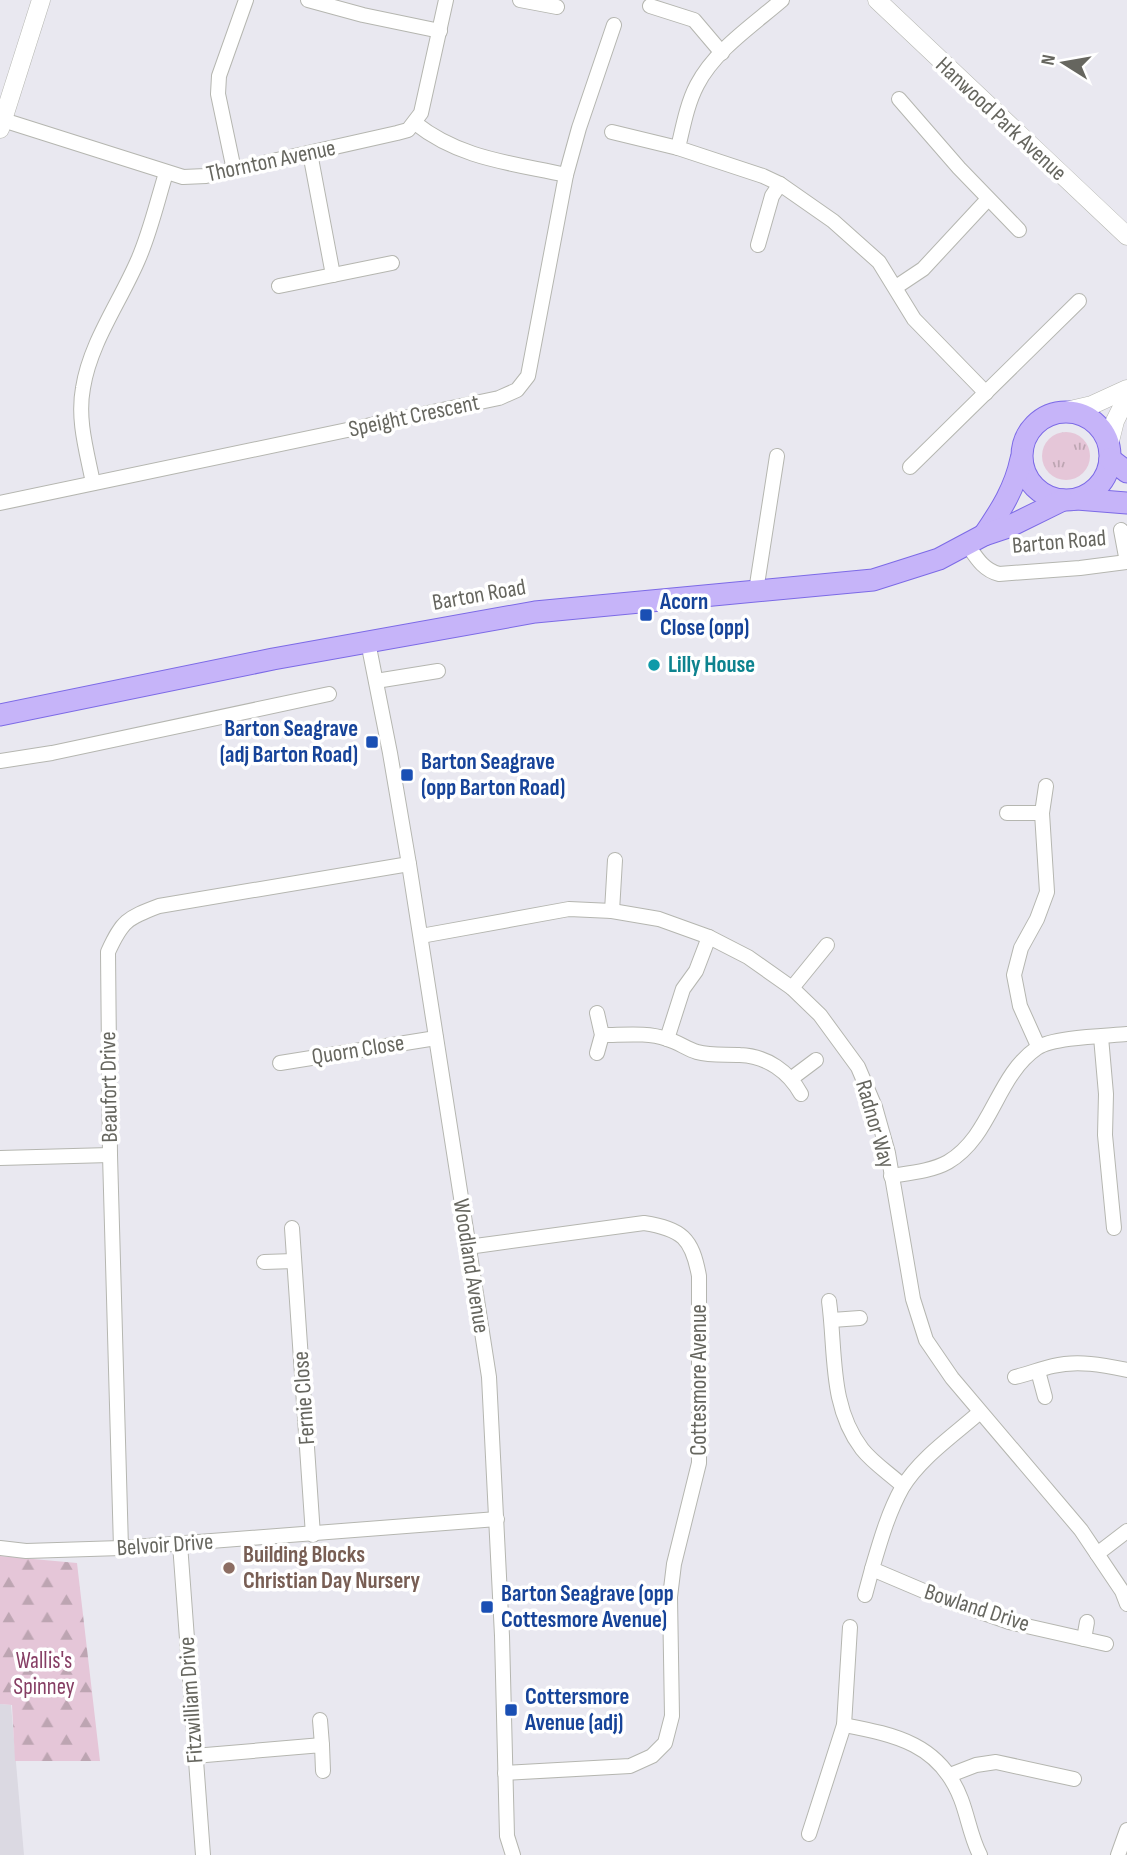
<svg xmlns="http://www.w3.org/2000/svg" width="1127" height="1855" font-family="'Sofia Sans Condensed',sans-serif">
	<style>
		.education { fill: #dbd9e2 }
		.grass { fill: url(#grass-tufts) }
		.forest { fill: url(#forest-firs) }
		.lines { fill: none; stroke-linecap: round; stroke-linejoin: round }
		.minor-casing { stroke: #b5b6b0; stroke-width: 16 }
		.tertiary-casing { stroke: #b5b6b0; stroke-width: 19 }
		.primary-casing { stroke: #7c6ae6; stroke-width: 23 }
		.minor { stroke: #fff; stroke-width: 14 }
		.tertiary { stroke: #fff; stroke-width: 18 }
		.primary { stroke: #c6b4f9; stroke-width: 21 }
		.transit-dot { fill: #1a4fb4; stroke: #fff; stroke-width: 2.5 }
		.culture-dot { fill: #0f9aa8; stroke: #fff; stroke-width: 2.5 }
		.education-dot { fill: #8d6e63; stroke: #fff; stroke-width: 2.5 }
		.labels { text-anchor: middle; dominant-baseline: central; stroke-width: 7; stroke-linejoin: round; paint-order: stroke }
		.street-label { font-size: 23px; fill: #66665f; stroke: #fff }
		.transit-label { font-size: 23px; font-weight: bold; fill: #164399; stroke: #fff; text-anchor: start }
		.culture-label { font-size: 23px; font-weight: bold; fill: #0d838f; stroke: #fff; text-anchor: start }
		.education-label { font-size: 23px; font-weight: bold; fill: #785e54; stroke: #fff; text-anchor: start }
		.park-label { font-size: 23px; fill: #863e64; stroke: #fff }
	</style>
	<defs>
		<pattern id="grass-tufts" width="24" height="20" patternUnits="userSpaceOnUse" patternTransform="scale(1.75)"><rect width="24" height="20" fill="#e5c6d8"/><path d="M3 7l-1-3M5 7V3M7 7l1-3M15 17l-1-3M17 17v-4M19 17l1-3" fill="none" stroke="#bda5b2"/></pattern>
		<pattern id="forest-firs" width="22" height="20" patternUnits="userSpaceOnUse" patternTransform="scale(1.75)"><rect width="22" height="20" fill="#e5c6d8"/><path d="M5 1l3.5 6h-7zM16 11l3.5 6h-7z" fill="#bda5b2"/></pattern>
	</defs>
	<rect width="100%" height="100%" fill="#e9e8f0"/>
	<!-- education -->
	<path class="education" d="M 0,1704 L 11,1705 L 24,1855 L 0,1855 Z"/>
	<!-- grass -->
	<circle class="grass" cx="1066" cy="456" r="24"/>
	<!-- forest -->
	<path class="forest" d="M 0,1556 L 77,1563 L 100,1761 L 15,1761 L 12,1705 L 0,1704 Z"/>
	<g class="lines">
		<!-- minor casing -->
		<g class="minor-casing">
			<g id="minor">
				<path d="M 308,0 L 363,15 L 440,31"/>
				<path d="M 520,0 L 557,7"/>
				<path d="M 782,0 C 753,25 715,50 697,85 C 687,104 683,127 678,148 L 763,176 L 780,184 L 833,221 L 879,262 L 914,319 L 986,393"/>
				<path d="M 650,6 L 694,20 L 722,53"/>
				<path d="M 899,99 L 959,168 L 1019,230"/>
				<path d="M 3,120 L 183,177 L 206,176 L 397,133 L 408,130 L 421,113 L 446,0"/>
				<path d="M 415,123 C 460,159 512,163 566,175"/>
				<path d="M 612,132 L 678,148"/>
				<path d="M 310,153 L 333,275"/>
				<path d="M 234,170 L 218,94 L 219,76 L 246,0"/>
				<path d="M 758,245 L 772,196 L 780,184"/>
				<path d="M 279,286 L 392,263"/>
				<path d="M 896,287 L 923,269 L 988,199"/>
				<path d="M 910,467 L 1079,301"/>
				<path d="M 93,483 C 87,452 77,420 83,388 C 90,343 120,302 138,260 C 150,233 157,202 166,173"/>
				<path d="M 0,503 L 499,398 L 517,390 L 528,376 L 566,175 L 579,128 L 614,25"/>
				<path d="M 1121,530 L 1127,562"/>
				<path d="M 967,544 C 976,557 983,570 999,574 L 1080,568 L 1127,562"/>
				<path d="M 756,591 L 777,456"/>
				<path d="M 368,642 L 390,753 L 409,864 L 489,1377 L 502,1636 L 507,1836 L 513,1855"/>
				<path d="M 376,681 L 438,671"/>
				<path d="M 0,761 L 52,753 L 329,694"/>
				<path d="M 1007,813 L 1042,813"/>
				<path d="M 612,911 L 615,860"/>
				<path d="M 421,936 L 569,909 L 612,911 L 659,919 L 709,937 L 748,957 L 792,988 L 820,1015 L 858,1067 L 875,1107 L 888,1153 L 913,1299 L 926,1340 L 952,1378 L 1081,1530 L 1122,1591 L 1127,1604"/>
				<path d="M 792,988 L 827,945"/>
				<path d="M 597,1013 L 602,1035 L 597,1053"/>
				<path d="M 602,1035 C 624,1035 647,1032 667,1039 C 678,1042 687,1049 697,1052 C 711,1056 726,1054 740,1055 C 767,1056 789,1072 801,1094"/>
				<path d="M 1101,1037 L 1106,1094 L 1105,1135 L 1114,1228"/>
				<path d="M 667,1039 L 683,989 L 696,971 L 709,937"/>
				<path d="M 1038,1046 L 1020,1006 L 1014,975 L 1021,948 L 1037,919 L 1047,892 L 1042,813 L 1046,786"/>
				<path d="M 280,1063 L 436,1038"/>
				<path d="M 792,1078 L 816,1060"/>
				<path d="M 0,1158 L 110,1155"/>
				<path d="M 891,1176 C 910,1173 932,1171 948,1162 C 992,1136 996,1076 1037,1048 C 1053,1037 1106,1036 1127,1034"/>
				<path d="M 292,1228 L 313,1535"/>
				<path d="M 468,1247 L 644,1223 C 682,1229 692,1238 699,1276 L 699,1463 L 674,1564 L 670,1597 L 672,1716 L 665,1743 L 652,1756 L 630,1766 L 505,1773"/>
				<path d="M 264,1262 L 294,1261"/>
				<path d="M 829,1301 C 836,1352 829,1406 862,1449 C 873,1463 890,1474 903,1486"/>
				<path d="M 832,1320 L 860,1318"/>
				<path d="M 1038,1371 L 1045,1397"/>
				<path d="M 1015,1377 C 1028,1374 1040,1369 1053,1366 C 1078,1360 1103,1365 1127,1370"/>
				<path d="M 980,1412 C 954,1435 920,1458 902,1488 C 888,1513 880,1542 872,1569 L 938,1597 L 1009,1622 L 1106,1644"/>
				<path d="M 180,1544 L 203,1855"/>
				<path d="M 0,1548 L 26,1551 L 121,1548 L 497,1519"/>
				<path d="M 121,1548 L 110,1155 L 108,952 C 122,921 127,918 159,906 L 409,864"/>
				<path d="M 1097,1554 L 1127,1531"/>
				<path d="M 865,1595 L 872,1569"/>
				<path d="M 850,1627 L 844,1725 C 896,1735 940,1744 961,1799 C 968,1817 971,1838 980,1855"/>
				<path d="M 1084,1639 L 1087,1622"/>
				<path d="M 320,1720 L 322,1745"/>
				<path d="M 194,1756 L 322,1745 L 323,1771"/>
				<path d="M 950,1775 L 976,1765 L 996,1762 L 1074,1779"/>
				<path d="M 809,1834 L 844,1725"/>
				<path d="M 1118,1855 L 1127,1830"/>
			</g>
		</g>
		<!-- tertiary casing -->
		<g class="tertiary-casing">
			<g id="tertiary">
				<path d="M 877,0 L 1127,236"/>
				<path d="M 0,129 L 41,0"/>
				<path d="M 1066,411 L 1092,405 L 1127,389"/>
				<path d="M 1109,445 L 1115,421 L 1127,397"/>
			</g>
		</g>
		<!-- primary casing -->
		<g class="primary-casing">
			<g id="primary">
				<circle cx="1066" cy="456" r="44"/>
				<path d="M 1110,459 L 1127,472"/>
				<path d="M 1077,499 L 1127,503"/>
				<path d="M 984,535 C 1001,510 1015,488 1021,459"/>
				<path d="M 0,715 L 273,659 L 535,612 L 873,580 L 939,559 L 984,535 L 1008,527 L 1063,500"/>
			</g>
		</g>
		<!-- minor -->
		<use href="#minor" class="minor"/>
		<!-- tertiary -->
		<use href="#tertiary" class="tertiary"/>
		<!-- primary -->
		<use href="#primary" class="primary"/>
	</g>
	<!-- markers -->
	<g class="transit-dot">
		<rect x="639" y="608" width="14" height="14" rx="3.5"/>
		<rect x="365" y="735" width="14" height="14" rx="3.5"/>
		<rect x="400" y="768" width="14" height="14" rx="3.5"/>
		<rect x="480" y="1600" width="14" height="14" rx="3.5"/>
		<rect x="504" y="1703" width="14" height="14" rx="3.5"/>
	</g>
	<circle class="culture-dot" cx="654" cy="665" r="7"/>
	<circle class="education-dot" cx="229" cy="1568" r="7"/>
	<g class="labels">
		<!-- street labels -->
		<g class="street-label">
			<text transform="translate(1001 119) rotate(43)">Hanwood Park Avenue</text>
			<text transform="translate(271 161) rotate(-12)">Thornton Avenue</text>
			<text transform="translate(414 416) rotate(-12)">Speight Crescent</text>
			<text transform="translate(1059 542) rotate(-5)">Barton Road</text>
			<text transform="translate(479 595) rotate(-10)">Barton Road</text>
			<text transform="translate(358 1050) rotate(-9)">Quorn Close</text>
			<text transform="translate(109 1087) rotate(-91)">Beaufort Drive</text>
			<text transform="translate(875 1124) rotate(74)">Radnor Way</text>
			<text transform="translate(471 1266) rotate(81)">Woodland Avenue</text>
			<text transform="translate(699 1380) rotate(-90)">Cottesmore Avenue</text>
			<text transform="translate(304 1398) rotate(-94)">Fernie Close</text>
			<text transform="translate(165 1545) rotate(-4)">Belvoir Drive</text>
			<text transform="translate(977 1608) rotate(18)">Bowland Drive</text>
			<text transform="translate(191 1700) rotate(-94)">Fitzwilliam Drive</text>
		</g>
		<!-- transit labels -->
		<g class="transit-label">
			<text x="660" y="602">Acorn<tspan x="660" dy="26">Close (opp)</tspan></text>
			<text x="358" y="729" text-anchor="end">Barton Seagrave<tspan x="358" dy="26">(adj Barton Road)</tspan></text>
			<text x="421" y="762">Barton Seagrave<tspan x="421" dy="26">(opp Barton Road)</tspan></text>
			<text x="501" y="1594">Barton Seagrave (opp<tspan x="501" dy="26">Cottesmore Avenue)</tspan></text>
			<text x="525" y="1697">Cottersmore<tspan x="525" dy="26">Avenue (adj)</tspan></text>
		</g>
		<!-- culture labels -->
		<g class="culture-label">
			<text x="668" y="665">Lilly House</text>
		</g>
		<!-- education labels -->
		<g class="education-label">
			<text x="243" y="1555">Building Blocks<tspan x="243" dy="26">Christian Day Nursery</tspan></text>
		</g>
		<!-- park labels -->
		<g class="park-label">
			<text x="44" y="1661">Wallis's<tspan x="44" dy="26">Spinney</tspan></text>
		</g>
	</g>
	<!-- north arrow -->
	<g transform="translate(1064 63) rotate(281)" stroke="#ffffff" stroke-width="5" paint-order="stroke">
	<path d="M0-5L12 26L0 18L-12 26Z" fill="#66665f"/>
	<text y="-10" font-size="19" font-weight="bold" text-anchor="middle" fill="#66665f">N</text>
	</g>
</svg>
